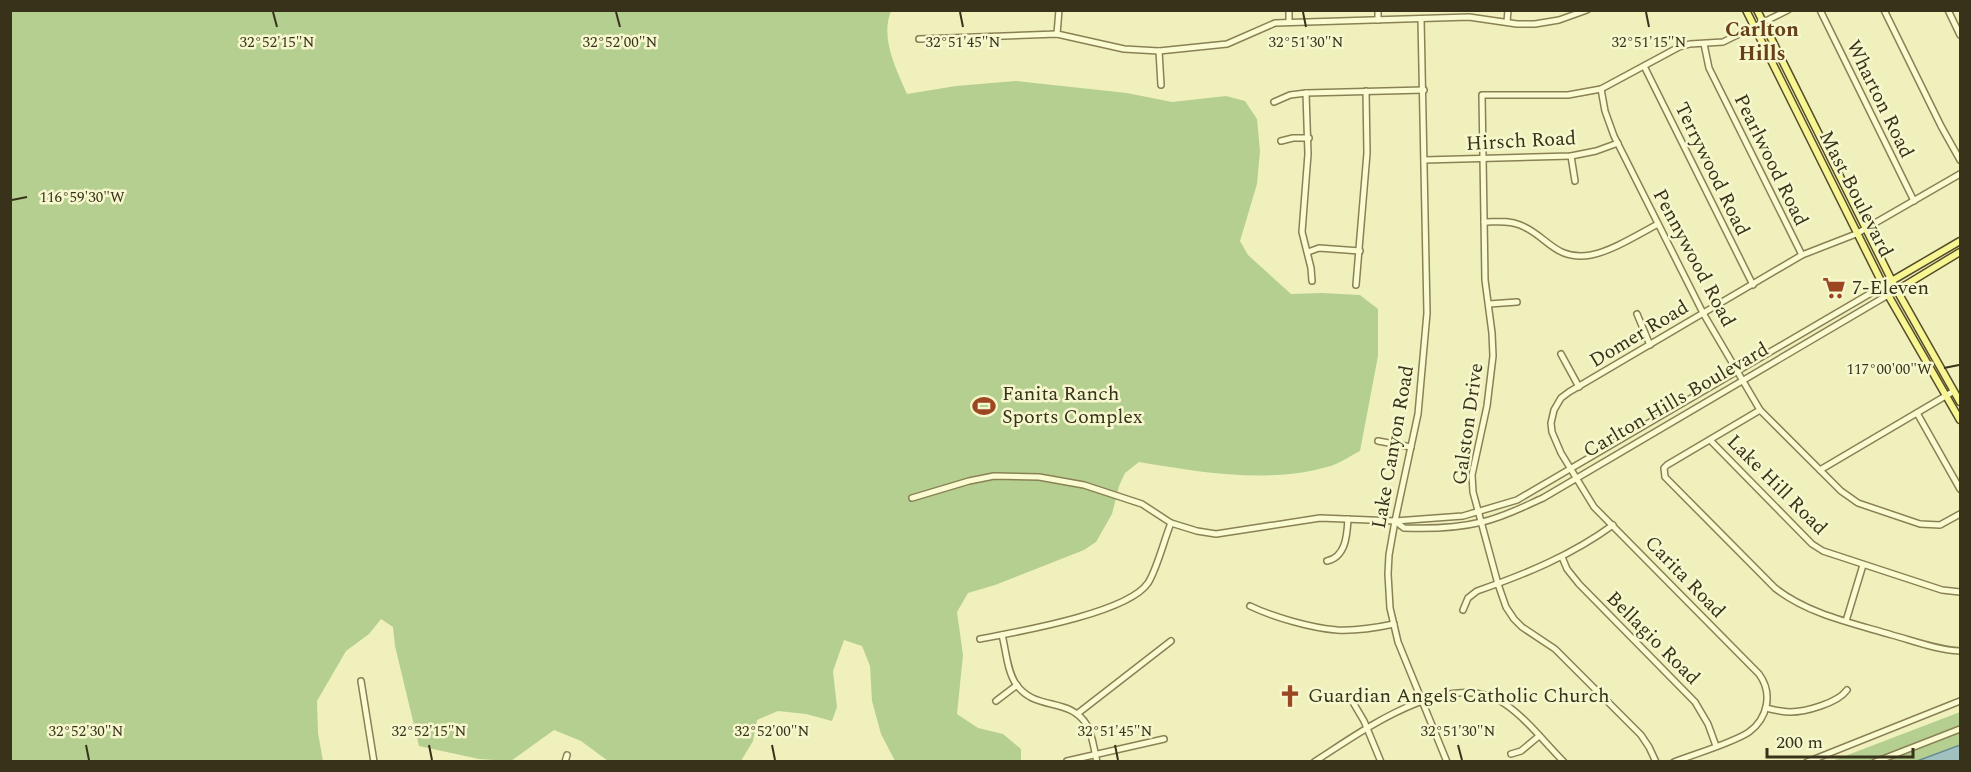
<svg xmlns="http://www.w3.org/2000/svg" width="1971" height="772" font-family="Spectral,serif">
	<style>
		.green { fill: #b5cf91 }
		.water { fill: #a1c1c1; stroke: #688d90; stroke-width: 1.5 }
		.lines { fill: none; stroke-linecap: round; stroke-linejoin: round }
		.minor-casing { stroke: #898155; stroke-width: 8 }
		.major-casing { stroke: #564c2a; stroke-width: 9 }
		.minor { stroke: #fbfbd1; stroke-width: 5 }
		.major { stroke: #f7f692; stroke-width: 6 }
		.ticks { fill: none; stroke: #38321b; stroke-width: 2 }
		.labels { text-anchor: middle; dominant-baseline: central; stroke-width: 5; stroke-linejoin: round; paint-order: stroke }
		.street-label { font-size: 20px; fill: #38321b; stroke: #f7f7cd }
		.poi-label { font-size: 20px; fill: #38321b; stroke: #f7f7cd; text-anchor: start }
		.neighbourhood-label { font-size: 21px; font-weight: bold; fill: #674018; stroke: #f7f7cd }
		.ticks-label { font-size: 15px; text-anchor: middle; fill: #38321b; stroke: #f7f7cd; stroke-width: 5; stroke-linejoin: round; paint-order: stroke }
	</style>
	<rect width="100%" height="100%" fill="#f0f0bd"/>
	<!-- green -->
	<g class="green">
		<path d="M 10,11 L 891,11 C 880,38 896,69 907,94 L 956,86 L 1015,81 L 1127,93 L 1172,102 L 1226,96 L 1245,101 L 1257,119 L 1260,151 L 1257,184 L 1240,241 L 1248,255 L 1291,294 L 1322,293 L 1360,295 L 1378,309 L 1378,356 L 1360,451 C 1350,456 1339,464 1327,467 C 1267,484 1199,472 1139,462 L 1125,473 L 1119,486 L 1112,514 L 1096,542 L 1084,550 L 995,585 L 968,593 L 957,612 L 963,655 L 957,714 L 978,728 L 1003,734 L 1021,749 L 1021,761 L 895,761 L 881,734 L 872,701 L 870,666 L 862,646 L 844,640 L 833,671 L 837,707 L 832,721 L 806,714 L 778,711 L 757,720 L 753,741 L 741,761 L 608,761 L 581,741 L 554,730 L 511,761 L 479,759 L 419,746 L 395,646 L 393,627 L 381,619 L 369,634 L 346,651 L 317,701 L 318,733 L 323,761 L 11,761 Z"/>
		<path d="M 1960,712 L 1960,761 L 1832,761 Z"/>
	</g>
	<!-- water -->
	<path class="water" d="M 1960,745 L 1960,761 L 1917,761 Z"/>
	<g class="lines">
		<!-- minor casing -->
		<g class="minor-casing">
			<g id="minor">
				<path d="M 1378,10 L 1378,20"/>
				<path d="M 1820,10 L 1914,201"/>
				<path d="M 1884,10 L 1941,126 L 1960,160"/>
				<path d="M 1948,10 L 1960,35"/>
				<path d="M 1421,19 L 1427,313 L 1418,414 L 1395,521 L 1389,555 L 1388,574 L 1390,608 L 1398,642 L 1447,762"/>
				<path d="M 1289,22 L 1289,10"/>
				<path d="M 1507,22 L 1508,10"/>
				<path d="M 1057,34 L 1059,10"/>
				<path d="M 919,39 L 1057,34 L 1124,49 L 1159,51 L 1227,44 L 1275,23 L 1469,17 L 1517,24 L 1535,24 L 1559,20 L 1587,10"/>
				<path d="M 1704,44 L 1709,68 L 1802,255"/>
				<path d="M 1159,51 L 1161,85"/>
				<path d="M 1644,66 L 1753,285"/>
				<path d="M 1601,89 L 1605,111 L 1614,136 L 1703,313 L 1760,410 L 1841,491 L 1858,503 L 1920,524 L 1940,525 L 1960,514"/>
				<path d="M 1306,93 L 1308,154 L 1302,232 L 1311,268 L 1312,281"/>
				<path d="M 1274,102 L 1290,95 L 1306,93 L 1424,90"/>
				<path d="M 1281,141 L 1293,138 L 1309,138"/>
				<path d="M 1571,156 L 1575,181"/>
				<path d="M 1424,160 L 1571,156 L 1596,151 L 1618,143"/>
				<path d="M 1484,222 C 1496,222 1509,220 1520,225 C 1548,236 1554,261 1591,255 C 1612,251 1639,234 1658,224"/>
				<path d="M 1308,252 L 1319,248 L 1360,251"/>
				<path d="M 1356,285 L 1367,153 L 1366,91"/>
				<path d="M 1489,304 L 1517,302"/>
				<path d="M 1637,314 L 1650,345"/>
				<path d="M 1561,354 L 1579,387"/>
				<path d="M 1760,410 L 1667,465 L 1664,468 L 1665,477 L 1775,588 C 1808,614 1852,623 1892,635 C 1914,641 1937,650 1960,651"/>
				<path d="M 1917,413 L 1960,489"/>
				<path d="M 1710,440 L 1812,544 L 1823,551 L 1942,590 L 1960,592"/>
				<path d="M 1378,441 L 1411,447"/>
				<path d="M 1820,470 L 1954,391"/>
				<path d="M 912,498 L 969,481 L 994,476 L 1039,477 L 1084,485 L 1142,504 L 1171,523 L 1197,531 L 1216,534 L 1320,518 L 1395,521 L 1463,516 L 1517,500 L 1883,286"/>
				<path d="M 1395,521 L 1404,528 C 1429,529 1457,528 1482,522 C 1504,517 1523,507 1543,498 L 1888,295"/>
				<path d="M 1562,557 L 1567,569 L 1579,584 L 1695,702 L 1708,724 L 1716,746"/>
				<path d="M 1327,561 C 1346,557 1347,535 1348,519"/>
				<path d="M 1250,606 C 1273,617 1311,628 1337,630 C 1356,631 1375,628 1394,624"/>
				<path d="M 1463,610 L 1468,598 L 1477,591 C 1526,574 1572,555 1613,525"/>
				<path d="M 1846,621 L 1863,565"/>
				<path d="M 1002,635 C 1006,650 1007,671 1016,684 C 1035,712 1069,696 1087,725 C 1093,736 1094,750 1097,762"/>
				<path d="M 980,639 C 1017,632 1128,613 1148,583 C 1157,569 1164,540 1171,523"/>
				<path d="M 361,681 L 374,762"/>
				<path d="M 1351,699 L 1364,721 L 1381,762"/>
				<path d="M 996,701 L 1017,685"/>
				<path d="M 1766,708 C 1774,710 1782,712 1790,712 C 1805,712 1838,703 1847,690"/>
				<path d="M 1077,714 L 1171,641"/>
				<path d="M 1511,754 L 1521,751 L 1539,736"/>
				<path d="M 1067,761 L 1164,739"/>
				<path d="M 565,762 L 567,755"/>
				<path d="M 1314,762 C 1361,732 1449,666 1505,704 C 1527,719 1545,743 1564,762"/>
				<path d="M 1656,762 L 1649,747 L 1641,735 L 1555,649 L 1522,627 L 1514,619 L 1506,607 L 1498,584 L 1473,492 L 1472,475 L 1487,406 L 1493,356 L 1492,333 L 1485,280 L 1482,95 L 1568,95 L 1601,89 L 1679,47 L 1690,44 L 1723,42 L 1788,10"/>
				<path d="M 1674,762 C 1694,754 1733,743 1749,732 C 1768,718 1773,693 1759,674 L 1594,507 L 1561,453 L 1552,432 L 1551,423 L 1554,410 L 1561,398 L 1569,392 L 1802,255 L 1856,234 L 1960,174"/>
				<path d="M 1807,762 L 1960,701"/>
				<path d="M 1875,762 L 1960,729"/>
			</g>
		</g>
		<!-- major casing -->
		<g class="major-casing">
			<g id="major">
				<path d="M 1746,10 L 1888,295 L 1960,420"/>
				<path d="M 1757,10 L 1895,287 L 1960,402"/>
				<path d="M 1883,286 L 1960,241"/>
				<path d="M 1894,292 L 1960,252"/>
			</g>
		</g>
		<!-- minor -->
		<use href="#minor" class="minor"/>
		<!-- major -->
		<use href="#major" class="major"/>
	</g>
	<!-- ticks -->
	<path class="ticks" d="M 273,12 L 277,27M 616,12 L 620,27M 960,12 L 963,27M 1303,12 L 1306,27M 1646,12 L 1649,27M 12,200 L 27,197M 1944,368 L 1959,365M 86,745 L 89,760M 429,745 L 432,760M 772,745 L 775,760M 1115,745 L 1118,760M 1458,745 L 1462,760"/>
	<!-- icons -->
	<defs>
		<g id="supermarket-bare" transform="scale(1.8)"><path d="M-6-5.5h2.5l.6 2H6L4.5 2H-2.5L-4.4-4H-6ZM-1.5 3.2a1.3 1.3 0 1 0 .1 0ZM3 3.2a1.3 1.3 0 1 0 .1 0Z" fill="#9c4622" stroke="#f7f7cd" stroke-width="2.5" paint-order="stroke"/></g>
		<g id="stadium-bare" transform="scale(1.8)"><path d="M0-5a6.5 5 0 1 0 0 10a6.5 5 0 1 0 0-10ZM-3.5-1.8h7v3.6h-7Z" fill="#9c4622" stroke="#f7f7cd" stroke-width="2.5" paint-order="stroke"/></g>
		<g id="church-bare" transform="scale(1.8)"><path d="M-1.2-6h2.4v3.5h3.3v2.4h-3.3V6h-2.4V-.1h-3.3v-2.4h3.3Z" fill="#9c4622" stroke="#f7f7cd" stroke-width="2.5" paint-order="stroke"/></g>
	</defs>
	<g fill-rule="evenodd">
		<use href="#supermarket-bare" x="1834" y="288"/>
		<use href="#stadium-bare" x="984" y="406"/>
		<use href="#church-bare" x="1290" y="696"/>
	</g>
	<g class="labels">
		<!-- street labels -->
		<g class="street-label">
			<text transform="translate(1880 99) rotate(64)">Wharton Road</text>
			<text transform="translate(1521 141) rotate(-3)">Hirsch Road</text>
			<text transform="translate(1771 160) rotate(64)">Pearlwood Road</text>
			<text transform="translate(1712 169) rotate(64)">Terrywood Road</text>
			<text transform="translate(1856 194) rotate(63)">Mast Boulevard</text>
			<text transform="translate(1694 258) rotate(62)">Pennywood Road</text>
			<text transform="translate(1639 334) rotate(-31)">Domer Road</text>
			<text transform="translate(1676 400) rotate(-30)">Carlton Hills Boulevard</text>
			<text transform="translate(1468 424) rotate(-82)">Galston Drive</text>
			<text transform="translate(1393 447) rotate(-80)">Lake Canyon Road</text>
			<text transform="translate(1777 485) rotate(45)">Lake Hill Road</text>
			<text transform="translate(1685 577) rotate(46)">Carita Road</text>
			<text transform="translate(1653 638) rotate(45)">Bellagio Road</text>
		</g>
		<!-- poi labels -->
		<g class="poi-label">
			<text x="1852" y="288">7-Eleven</text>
			<text x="1002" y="394">Fanita Ranch<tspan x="1002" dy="23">Sports Complex</tspan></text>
			<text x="1308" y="696">Guardian Angels Catholic Church</text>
		</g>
		<!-- neighbourhood labels -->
		<g class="neighbourhood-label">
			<text x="1762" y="30">Carlton<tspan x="1762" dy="24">Hills</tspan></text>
		</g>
	</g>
	<g class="ticks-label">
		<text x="277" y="47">32°52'15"N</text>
		<text x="620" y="47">32°52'00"N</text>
		<text x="963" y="47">32°51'45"N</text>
		<text x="1306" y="47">32°51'30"N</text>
		<text x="1649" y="47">32°51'15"N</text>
		<text x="82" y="202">116°59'30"W</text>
		<text x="1889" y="374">117°00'00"W</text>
		<text x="86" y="736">32°52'30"N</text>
		<text x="429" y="736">32°52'15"N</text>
		<text x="772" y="736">32°52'00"N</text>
		<text x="1115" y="736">32°51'45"N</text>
		<text x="1458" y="736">32°51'30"N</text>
	</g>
	<!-- border -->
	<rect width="1971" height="772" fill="none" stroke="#38321b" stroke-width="24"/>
	<!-- scale -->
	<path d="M1767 748v9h146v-9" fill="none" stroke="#38321b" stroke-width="3"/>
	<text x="1776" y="748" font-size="18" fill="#38321b" stroke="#f7f7cd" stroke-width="4.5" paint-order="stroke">200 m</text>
</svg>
